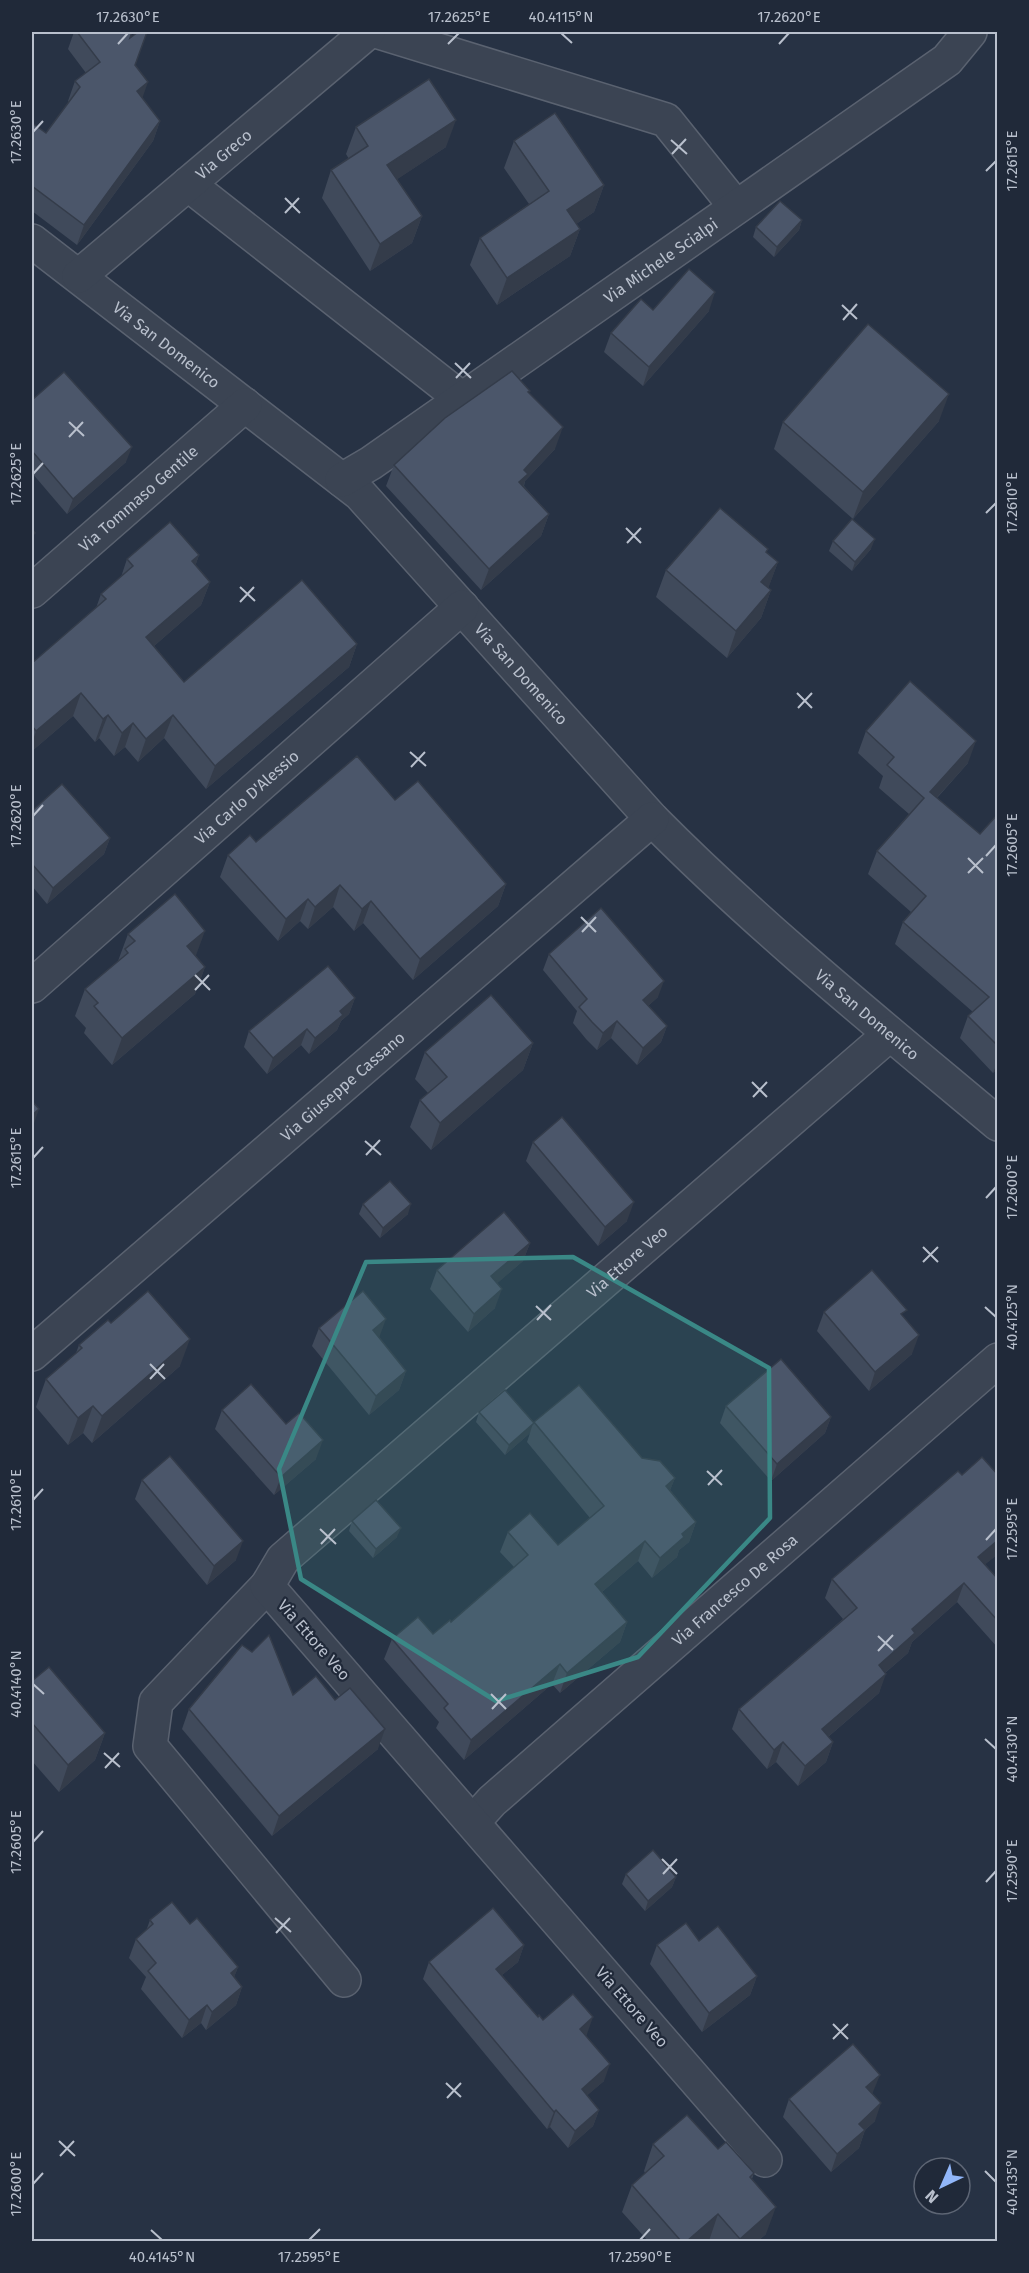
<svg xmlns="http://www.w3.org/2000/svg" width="1029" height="2273" font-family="'Fira Sans',sans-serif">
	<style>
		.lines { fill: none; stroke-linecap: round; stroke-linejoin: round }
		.minor-casing { stroke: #5a6270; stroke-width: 36 }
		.minor { stroke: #3b4453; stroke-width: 33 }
		.wall { fill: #404a5b }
		.shaded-wall { fill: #343c4a }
		.building { fill: #4b566a; stroke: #343c4a; stroke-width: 1.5 }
		.marked { fill: #3a8886; fill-opacity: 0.2; stroke: #3a8886; stroke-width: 4.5; stroke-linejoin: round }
		.ticks { fill: none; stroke: #b9c0cd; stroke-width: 2 }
		.labels { text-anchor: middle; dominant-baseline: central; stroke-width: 4.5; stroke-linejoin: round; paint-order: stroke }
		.street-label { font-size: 16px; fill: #b9c0cd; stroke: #202939 }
		.neatline { fill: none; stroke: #b9c0cd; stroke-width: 2 }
		.ticks-label { font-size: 15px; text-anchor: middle; fill: #b9c0cd }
	</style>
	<rect width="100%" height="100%" fill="#273244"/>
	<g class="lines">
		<!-- minor casing -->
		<g class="minor-casing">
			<g id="minor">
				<path d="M 379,32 L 666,120 L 736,207"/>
				<path d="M 188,184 L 462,399"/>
				<path id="s1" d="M 32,241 L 360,494 L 652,819 C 760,928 880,1025 998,1124"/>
				<path id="s2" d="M 79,276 L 368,32"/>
				<path id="s3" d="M 342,480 L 371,463 L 947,60 L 970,32"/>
				<path id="s4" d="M 32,591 L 245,405"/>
				<path id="s5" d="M 32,986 L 462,607"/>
				<path id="s6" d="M 32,1354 L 652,819"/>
				<path d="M 267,1586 L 156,1702 L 150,1746 L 344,1980"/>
				<path id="s7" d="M 473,1822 L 492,1801 L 998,1360"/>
				<path id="s8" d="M 765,2160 L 267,1586 L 283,1559 L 890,1034"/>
			</g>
		</g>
		<!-- minor -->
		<use href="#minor" class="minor"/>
	</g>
	<!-- wall -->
	<g class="wall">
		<path d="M 74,32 L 132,32 L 130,38 L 135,65 L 142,98 L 160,121 L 153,141 L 77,245 L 32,211 L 32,123 L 46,133 L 69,102 L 68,101 L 75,81 L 86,73 L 68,49 Z"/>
		<path d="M 356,127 L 446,147 L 397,179 L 422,216 L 412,243 L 370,271 L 322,198 L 331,170 L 349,159 L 346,154 Z"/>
		<path d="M 514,141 L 604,185 L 594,212 L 576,224 L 580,229 L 570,256 L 497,305 L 470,265 L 480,238 L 529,204 L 504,168 Z"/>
		<path d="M 802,220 L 799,230 L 774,257 L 753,237 L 756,227 Z"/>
		<path d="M 653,310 L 709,311 L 643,386 L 604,352 L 611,333 Z"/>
		<path d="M 529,393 L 555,449 L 525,481 L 524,486 L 549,514 L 541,536 L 481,590 L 386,486 L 394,465 Z"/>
		<path d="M 32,400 L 126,462 L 67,514 L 32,473 Z"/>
		<path d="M 939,421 L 853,519 L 774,449 L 783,422 Z"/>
		<path d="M 833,541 L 871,549 L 852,571 L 829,551 Z"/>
		<path d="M 767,553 L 778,562 L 768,588 L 771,590 L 761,618 L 727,658 L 656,597 L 666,570 Z"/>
		<path d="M 199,555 L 195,566 L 210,582 L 201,605 L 154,646 L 184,682 L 357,644 L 349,667 L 206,789 L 164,738 L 138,762 L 125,747 L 114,756 L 99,738 L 95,742 L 73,716 L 32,751 L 32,663 L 96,608 L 101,594 L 121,577 L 127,559 Z"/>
		<path d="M 866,731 L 968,763 L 937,798 L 980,834 L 998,814 L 998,1069 L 993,1073 L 960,1038 L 968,1016 L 973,1012 L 895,944 L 903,922 L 911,912 L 868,874 L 877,851 L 909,814 L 879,788 L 883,776 L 858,753 Z"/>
		<path d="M 395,800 L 506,884 L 498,906 L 413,980 L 363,923 L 354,931 L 333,907 L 308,929 L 300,921 L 278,941 L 220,877 L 228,855 L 256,842 Z"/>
		<path d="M 32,811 L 110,838 L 104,854 L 47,904 L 32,886 Z"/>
		<path d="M 128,934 L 196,957 L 205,967 L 195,994 L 112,1065 L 84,1033 L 86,1028 L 75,1016 L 85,989 L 118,961 Z"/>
		<path d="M 549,954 L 658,997 L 648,1006 L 667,1026 L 661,1042 L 637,1065 L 611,1038 L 597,1050 L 586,1039 L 573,1023 L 577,1011 L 543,970 Z"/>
		<path d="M 355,998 L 349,1014 L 341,1021 L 337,1030 L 309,1054 L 301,1045 L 267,1074 L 244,1047 L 249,1031 Z"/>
		<path d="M 533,1043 L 523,1070 L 431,1150 L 410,1127 L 420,1100 L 428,1093 L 415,1079 L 425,1052 Z"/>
		<path d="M 533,1142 L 627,1221 L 598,1246 L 526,1161 Z"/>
		<path d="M 363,1204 L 408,1214 L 380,1238 L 359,1214 Z"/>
		<path d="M 530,1243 L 523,1261 L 497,1283 L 495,1308 L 468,1332 L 430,1289 L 437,1270 Z"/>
		<path d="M 824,1312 L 904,1317 L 912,1354 L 869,1391 L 817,1331 Z"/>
		<path d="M 111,1323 L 180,1366 L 92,1443 L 83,1433 L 68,1445 L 36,1407 L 46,1379 L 76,1353 L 79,1345 Z"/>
		<path d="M 319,1328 L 406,1371 L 399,1390 L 369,1415 L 312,1346 Z"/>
		<path d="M 726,1406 L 831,1417 L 825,1433 L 771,1481 L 720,1423 Z"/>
		<path d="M 222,1410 L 316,1459 L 274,1495 L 215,1429 Z"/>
		<path d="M 479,1412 L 534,1423 L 642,1458 L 675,1478 L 670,1490 L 696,1522 L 689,1542 L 679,1550 L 677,1557 L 652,1578 L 638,1561 L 602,1592 L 627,1622 L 620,1642 L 560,1693 L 552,1684 L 464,1760 L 436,1728 L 439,1722 L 384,1659 L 392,1639 L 433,1634 L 451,1622 L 514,1567 L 500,1552 L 508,1532 L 558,1545 L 590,1518 L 527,1442 L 530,1433 L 505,1455 L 476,1422 Z"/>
		<path d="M 962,1475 L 998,1475 L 998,1554 L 985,1564 L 998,1579 L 998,1648 L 957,1602 L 912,1642 L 908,1653 L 885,1673 L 879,1693 L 828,1737 L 833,1742 L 826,1762 L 798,1786 L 776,1762 L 767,1769 L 732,1729 L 739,1709 L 843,1619 L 825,1598 L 832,1579 Z"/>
		<path d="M 142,1480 L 236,1560 L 207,1585 L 135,1499 Z"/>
		<path d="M 352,1521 L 397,1537 L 373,1558 L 349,1531 Z"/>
		<path d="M 32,1681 L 105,1733 L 95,1760 L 59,1792 L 32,1761 Z"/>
		<path d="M 293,1695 L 335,1700 L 378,1749 L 272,1836 L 182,1729 L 189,1709 Z"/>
		<path d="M 626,1874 L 676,1877 L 672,1887 L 645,1911 L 622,1884 Z"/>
		<path d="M 150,1920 L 190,1924 L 238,1967 L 234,1977 L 242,1987 L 236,2005 L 206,2030 L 201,2023 L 182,2038 L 141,1989 L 146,1977 L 129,1958 L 136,1939 L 146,1931 Z"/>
		<path d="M 699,1941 L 757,1976 L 750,1995 L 702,2032 L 650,1964 L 657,1945 Z"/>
		<path d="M 524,1945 L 518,1962 L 502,1975 L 538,2017 L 543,2020 L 587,2034 L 586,2035 L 604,2081 L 587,2095 L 599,2110 L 593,2126 L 568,2148 L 550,2127 L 547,2129 L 423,1979 L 429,1962 Z"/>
		<path d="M 873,2092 L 872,2093 L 875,2121 L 865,2130 L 859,2148 L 831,2172 L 783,2117 L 789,2099 Z"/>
		<path d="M 653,2144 L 718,2149 L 754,2173 L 752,2179 L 766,2234 L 758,2241 L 648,2241 L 622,2212 L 632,2185 L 645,2173 L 644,2171 Z"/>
	</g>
	<!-- shaded-wall -->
	<g class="shaded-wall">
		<path d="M 148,82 L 141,102 L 137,91 Z"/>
		<path d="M 456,120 L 446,147 L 378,192 L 387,165 Z"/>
		<path d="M 160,121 L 153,141 L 77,245 L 84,225 Z"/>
		<path d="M 604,185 L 594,212 L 557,237 L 567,210 Z"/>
		<path d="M 422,216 L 412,243 L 370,271 L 380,244 Z"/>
		<path d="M 802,220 L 799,230 L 774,257 L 777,247 Z"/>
		<path d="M 580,229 L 570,256 L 497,305 L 507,278 Z"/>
		<path d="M 715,292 L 709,311 L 643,386 L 649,367 Z"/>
		<path d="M 949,394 L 939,421 L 853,519 L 863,492 Z"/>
		<path d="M 563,427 L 555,449 L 525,481 L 520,496 L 511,504 L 524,470 Z"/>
		<path d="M 132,447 L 126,462 L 67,514 L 73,499 Z"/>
		<path d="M 549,514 L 541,536 L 481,590 L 489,569 Z"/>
		<path d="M 875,539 L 871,549 L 852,571 L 855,562 Z"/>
		<path d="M 199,555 L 191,579 L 192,561 Z"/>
		<path d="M 778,562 L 768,589 L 761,582 Z"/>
		<path d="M 210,582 L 201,605 L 138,660 L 146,637 Z"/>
		<path d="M 771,590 L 761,618 L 727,658 L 736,631 Z"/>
		<path d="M 357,644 L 349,667 L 206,789 L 215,766 Z"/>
		<path d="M 81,693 L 73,716 L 32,751 L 32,743 L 36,731 Z"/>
		<path d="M 108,715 L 99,738 L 95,742 L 103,719 Z"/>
		<path d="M 173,715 L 164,738 L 138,762 L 146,739 Z"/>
		<path d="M 133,723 L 125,747 L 114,756 L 122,733 Z"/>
		<path d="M 976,741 L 968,763 L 922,814 L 930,792 Z"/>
		<path d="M 110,838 L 104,854 L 47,904 L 53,888 Z"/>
		<path d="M 506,884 L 498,906 L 413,980 L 420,959 Z"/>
		<path d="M 340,885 L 333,907 L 308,929 L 315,907 Z"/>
		<path d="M 308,899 L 300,921 L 278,941 L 286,919 Z"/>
		<path d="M 371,901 L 363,923 L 354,931 L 362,909 Z"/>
		<path d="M 205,931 L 195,958 L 187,946 Z"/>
		<path d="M 205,967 L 195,994 L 112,1065 L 122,1038 Z"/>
		<path d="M 664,981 L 658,997 L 637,1016 L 643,1000 Z"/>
		<path d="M 355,998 L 349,1014 L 341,1021 L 337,1030 L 309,1054 L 315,1038 L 340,1011 Z"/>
		<path d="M 617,1021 L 611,1038 L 597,1050 L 603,1033 Z"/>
		<path d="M 667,1026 L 661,1042 L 637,1065 L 643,1048 Z"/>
		<path d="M 307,1029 L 301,1045 L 267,1074 L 273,1058 Z"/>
		<path d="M 533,1043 L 523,1070 L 431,1150 L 440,1123 Z"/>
		<path d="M 998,1061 L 998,1069 L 993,1073 Z"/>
		<path d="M 39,1109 L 32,1129 L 32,1115 Z"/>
		<path d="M 634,1202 L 627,1221 L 598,1246 L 605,1227 Z"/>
		<path d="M 411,1204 L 408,1214 L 380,1238 L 383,1228 Z"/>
		<path d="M 530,1243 L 523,1261 L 484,1295 L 491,1276 Z"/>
		<path d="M 502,1289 L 495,1308 L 468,1332 L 474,1314 Z"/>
		<path d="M 386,1319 L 379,1338 L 373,1330 Z"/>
		<path d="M 919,1335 L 912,1354 L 869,1391 L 875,1372 Z"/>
		<path d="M 190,1339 L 180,1366 L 92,1443 L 102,1416 Z"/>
		<path d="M 406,1371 L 399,1390 L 369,1415 L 376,1396 Z"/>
		<path d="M 93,1406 L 83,1433 L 68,1445 L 78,1418 Z"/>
		<path d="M 831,1417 L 825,1433 L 771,1481 L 777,1464 Z"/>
		<path d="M 533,1423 L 530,1433 L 505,1455 L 509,1445 Z"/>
		<path d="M 323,1440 L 316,1459 L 274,1495 L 281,1477 Z"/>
		<path d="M 675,1478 L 667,1498 L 666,1486 Z"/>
		<path d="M 696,1522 L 689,1542 L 679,1550 L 677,1557 L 652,1578 L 660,1558 L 682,1534 Z"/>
		<path d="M 401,1528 L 397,1537 L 373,1558 L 376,1549 Z"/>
		<path d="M 998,1540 L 998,1554 L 971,1576 L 978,1557 Z"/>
		<path d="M 243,1541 L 236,1560 L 207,1585 L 214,1566 Z"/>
		<path d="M 645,1541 L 638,1561 L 588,1604 L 595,1584 Z"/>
		<path d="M 964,1583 L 957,1602 L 912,1642 L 908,1653 L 872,1684 L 879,1665 L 912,1629 Z"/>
		<path d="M 627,1622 L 620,1642 L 560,1693 L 567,1673 Z"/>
		<path d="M 560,1664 L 552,1684 L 464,1760 L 471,1740 Z"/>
		<path d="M 886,1674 L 879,1693 L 815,1748 L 822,1729 Z"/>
		<path d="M 385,1729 L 378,1749 L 272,1836 L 279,1816 Z"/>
		<path d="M 105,1733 L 95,1760 L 59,1792 L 68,1765 Z"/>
		<path d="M 783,1742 L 776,1762 L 767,1769 L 774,1750 Z"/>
		<path d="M 833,1742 L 826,1762 L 798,1786 L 805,1766 Z"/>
		<path d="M 676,1877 L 672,1887 L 645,1911 L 648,1901 Z"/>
		<path d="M 524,1945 L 518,1962 L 490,1985 L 496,1969 Z"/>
		<path d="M 238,1967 L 231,1985 L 231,1973 Z"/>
		<path d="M 757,1976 L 750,1995 L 702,2032 L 709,2013 Z"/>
		<path d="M 242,1987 L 236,2005 L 206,2030 L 212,2012 Z"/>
		<path d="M 207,2005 L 201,2023 L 182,2038 L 189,2020 Z"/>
		<path d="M 593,2017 L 587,2034 L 574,2045 L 580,2029 Z"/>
		<path d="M 610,2064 L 604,2081 L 575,2106 L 582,2089 Z"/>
		<path d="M 880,2075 L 873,2092 L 860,2104 L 866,2087 Z"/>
		<path d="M 881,2103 L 875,2121 L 853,2141 L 859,2124 Z"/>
		<path d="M 556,2110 L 550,2127 L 547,2129 L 554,2112 Z"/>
		<path d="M 599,2110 L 593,2126 L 568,2148 L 575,2131 Z"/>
		<path d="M 865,2130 L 859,2148 L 831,2172 L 837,2154 Z"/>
		<path d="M 776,2207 L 766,2234 L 758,2241 L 739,2241 L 740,2239 Z"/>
		<path d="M 718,2214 L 709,2241 L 687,2241 Z"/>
	</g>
	<!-- building -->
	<g class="building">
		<path d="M 77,32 L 132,32 L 130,38 L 138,32 L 147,32 L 135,65 L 148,82 L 137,91 L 160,121 L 84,225 L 32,186 L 32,123 L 46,133 L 80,87 L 75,81 L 100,62 Z"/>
		<path d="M 429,79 L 456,120 L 387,165 L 422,216 L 380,244 L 331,170 L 368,146 L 356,127 Z"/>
		<path d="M 555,113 L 604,185 L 567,210 L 580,229 L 507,278 L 480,238 L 549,191 L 514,141 Z"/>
		<path d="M 780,201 L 802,220 L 777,247 L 756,227 Z"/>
		<path d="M 689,269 L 715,292 L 649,367 L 611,333 L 641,299 L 653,310 Z"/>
		<path d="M 868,324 L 949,394 L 863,492 L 783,422 Z"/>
		<path d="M 512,371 L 530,391 L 528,392 L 563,427 L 524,470 L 528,474 L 519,482 L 549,514 L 489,569 L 394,465 L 445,418 Z"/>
		<path d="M 64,372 L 132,447 L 73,499 L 32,451 L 32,400 Z"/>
		<path d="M 720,508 L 768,549 L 766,552 L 778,562 L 761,582 L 771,590 L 736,631 L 666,570 Z"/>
		<path d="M 852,519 L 875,539 L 855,562 L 833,541 Z"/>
		<path d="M 170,522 L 199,555 L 192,561 L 210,582 L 146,637 L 184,682 L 302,580 L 357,644 L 215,766 L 173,715 L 146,739 L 133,723 L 122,733 L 108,715 L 103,719 L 81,693 L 36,731 L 32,726 L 32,663 L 106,599 L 101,594 L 133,566 L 127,559 Z"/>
		<path d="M 32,529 L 35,533 L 32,536 Z"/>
		<path d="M 910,681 L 976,741 L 930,792 L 980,834 L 998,814 L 998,1046 L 968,1016 L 989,997 L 903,922 L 926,896 L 877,851 L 924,798 L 887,765 L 894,757 L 866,731 Z"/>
		<path d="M 357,756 L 395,800 L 418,781 L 506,884 L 420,959 L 371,901 L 362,909 L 340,885 L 315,907 L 308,899 L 286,919 L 228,855 L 250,835 L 256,842 Z"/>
		<path d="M 62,784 L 110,838 L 53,888 L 32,864 L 32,811 Z"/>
		<path d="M 175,894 L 205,931 L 187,946 L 205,967 L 122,1038 L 94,1006 L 98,1003 L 85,989 L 128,953 L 125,949 L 135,941 L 128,934 Z"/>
		<path d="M 601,908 L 664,981 L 643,1000 L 667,1026 L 643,1048 L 617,1021 L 603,1033 L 592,1022 L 579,1007 L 587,999 L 549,954 Z"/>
		<path d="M 328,966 L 355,998 L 340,1011 L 343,1015 L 315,1038 L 307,1029 L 273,1058 L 249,1031 Z"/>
		<path d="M 491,995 L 533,1043 L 440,1123 L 420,1100 L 447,1077 L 425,1052 Z"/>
		<path d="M 32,1101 L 39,1109 L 32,1115 Z"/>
		<path d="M 562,1117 L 634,1202 L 605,1227 L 533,1142 Z"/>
		<path d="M 390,1181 L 411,1204 L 383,1228 L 363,1204 Z"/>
		<path d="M 504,1212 L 530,1243 L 491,1276 L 502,1289 L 474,1314 L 437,1270 Z"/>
		<path d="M 872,1270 L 907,1310 L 901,1314 L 919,1335 L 875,1372 L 824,1312 Z"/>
		<path d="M 148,1291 L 190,1339 L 102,1416 L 93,1406 L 78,1418 L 46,1379 L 82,1348 L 79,1345 L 108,1320 L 111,1323 Z"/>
		<path d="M 363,1291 L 386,1319 L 373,1330 L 406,1371 L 376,1396 L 319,1328 Z"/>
		<path d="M 781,1359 L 831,1417 L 777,1464 L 726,1406 Z"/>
		<path d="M 251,1384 L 286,1424 L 299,1413 L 323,1440 L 281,1477 L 222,1410 Z"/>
		<path d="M 579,1385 L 642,1458 L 660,1461 L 675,1478 L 666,1486 L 696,1522 L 682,1534 L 684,1537 L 660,1558 L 645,1541 L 595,1584 L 627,1622 L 567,1673 L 560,1664 L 471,1740 L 444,1708 L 448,1704 L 392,1639 L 418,1617 L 433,1634 L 450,1620 L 451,1622 L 528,1555 L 508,1532 L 530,1513 L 558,1545 L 604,1506 L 534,1422 Z"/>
		<path d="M 505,1390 L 534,1423 L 509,1445 L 479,1412 Z"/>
		<path d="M 170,1456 L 243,1541 L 214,1566 L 142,1480 Z"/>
		<path d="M 982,1457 L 998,1475 L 998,1540 L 978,1557 L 998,1579 L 998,1621 L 964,1583 L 912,1629 L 915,1633 L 879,1665 L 886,1674 L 822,1729 L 833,1742 L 805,1766 L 783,1742 L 774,1750 L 739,1709 L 857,1608 L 832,1579 L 958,1471 L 962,1475 Z"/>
		<path d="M 376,1500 L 401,1528 L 376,1549 L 352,1521 Z"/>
		<path d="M 269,1635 L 293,1695 L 316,1676 L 335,1700 L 350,1688 L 385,1729 L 279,1816 L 189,1709 L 242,1645 L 252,1652 Z"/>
		<path d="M 49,1667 L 105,1733 L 68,1765 L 32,1723 L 32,1681 Z"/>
		<path d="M 653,1850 L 676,1877 L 648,1901 L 626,1874 Z"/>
		<path d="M 172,1902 L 190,1924 L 197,1918 L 238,1967 L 231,1973 L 242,1987 L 212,2012 L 207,2005 L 189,2020 L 148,1971 L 156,1963 L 136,1939 L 153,1924 L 150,1920 Z"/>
		<path d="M 493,1908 L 524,1945 L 496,1969 L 538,2017 L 539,2015 L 543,2020 L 573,1994 L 593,2017 L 580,2029 L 610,2064 L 582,2089 L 599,2110 L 575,2131 L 556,2110 L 554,2112 L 429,1962 Z"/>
		<path d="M 686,1923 L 699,1941 L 718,1926 L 757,1976 L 709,2013 L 657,1945 Z"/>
		<path d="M 853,2044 L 880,2075 L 866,2087 L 881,2103 L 859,2124 L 865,2130 L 837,2154 L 789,2099 Z"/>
		<path d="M 687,2115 L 718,2149 L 726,2142 L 754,2173 L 750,2177 L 776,2207 L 740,2239 L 718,2214 L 687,2241 L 681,2241 L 632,2185 L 664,2156 L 653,2144 Z"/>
	</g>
	<!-- marked area -->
	<path class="marked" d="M 573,1257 L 769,1368 L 770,1518 L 638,1657 L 496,1701 L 301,1579 L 279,1469 L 366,1262 Z"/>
	<!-- ticks -->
	<path class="ticks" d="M 561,33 L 572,43M 118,44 L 128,33M 448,44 L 459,33M 779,44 L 789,33M 33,132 L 43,121M 671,140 L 687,154M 672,154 L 686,139M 986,171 L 996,161M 285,198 L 300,213M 285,213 L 299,198M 842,305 L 857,319M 843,320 L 857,304M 455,363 L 471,378M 456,378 L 470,363M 69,422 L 84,436M 69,437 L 83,422M 33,474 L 43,463M 986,513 L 996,503M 626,528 L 641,543M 627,543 L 641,528M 240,587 L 255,601M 240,602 L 254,587M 797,693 L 812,708M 798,708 L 812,693M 410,752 L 426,766M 411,767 L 425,752M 33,816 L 43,805M 986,856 L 996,845M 968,858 L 983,873M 968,873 L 983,858M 581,917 L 596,932M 582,932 L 596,917M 195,975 L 210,990M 195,990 L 209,975M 752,1082 L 767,1097M 753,1097 L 767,1082M 365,1141 L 381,1155M 366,1155 L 380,1140M 33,1158 L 43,1147M 986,1198 L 996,1187M 923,1247 L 938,1262M 923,1262 L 938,1247M 536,1306 L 551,1320M 985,1307 L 996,1317M 537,1320 L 551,1305M 150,1364 L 165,1379M 150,1379 L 164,1364M 707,1471 L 722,1485M 708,1485 L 722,1470M 33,1500 L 43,1489M 320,1529 L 336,1544M 986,1540 L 996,1529M 321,1544 L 335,1529M 878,1636 L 893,1650M 878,1651 L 893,1635M 33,1684 L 44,1694M 491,1694 L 506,1709M 492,1709 L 506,1694M 985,1739 L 996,1749M 104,1753 L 120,1767M 105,1768 L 119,1753M 33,1842 L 43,1831M 662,1859 L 677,1874M 663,1874 L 677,1859M 986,1882 L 996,1871M 275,1918 L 291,1932M 276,1933 L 290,1918M 833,2024 L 848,2039M 833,2039 L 848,2024M 446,2083 L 461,2097M 447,2098 L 461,2083M 59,2141 L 75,2156M 60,2156 L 74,2141M 985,2171 L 996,2182M 33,2184 L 43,2173M 151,2230 L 162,2240M 309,2240 L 320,2229M 640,2240 L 650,2229"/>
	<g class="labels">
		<!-- street labels -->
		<g class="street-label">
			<text stroke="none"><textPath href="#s2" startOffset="189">Via Greco</textPath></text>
			<text stroke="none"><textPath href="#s3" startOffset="387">Via Michele Scialpi</textPath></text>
			<text stroke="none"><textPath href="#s1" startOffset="170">Via San Domenico</textPath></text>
			<text stroke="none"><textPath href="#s4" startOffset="141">Via Tommaso Gentile</textPath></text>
			<text stroke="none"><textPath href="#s1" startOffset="656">Via San Domenico</textPath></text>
			<text stroke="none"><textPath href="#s5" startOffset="286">Via Carlo D'Alessio</textPath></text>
			<text stroke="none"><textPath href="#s1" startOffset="1142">Via San Domenico</textPath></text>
			<text stroke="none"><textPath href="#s6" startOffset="410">Via Giuseppe Cassano</textPath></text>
			<text stroke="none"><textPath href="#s8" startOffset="1246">Via Ettore Veo</textPath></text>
			<text stroke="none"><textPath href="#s7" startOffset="350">Via Francesco De Rosa</textPath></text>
			<text transform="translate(314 1640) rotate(49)">Via Ettore Veo</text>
			<text transform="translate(632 2007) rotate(49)">Via Ettore Veo</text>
		</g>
	</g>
	<!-- border -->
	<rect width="1029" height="2273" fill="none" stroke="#202939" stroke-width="66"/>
	<!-- north arrow -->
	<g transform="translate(942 2186) rotate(224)"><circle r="28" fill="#202939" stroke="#5d6574" stroke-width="1.5"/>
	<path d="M0-4.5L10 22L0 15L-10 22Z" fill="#91b6f9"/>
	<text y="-9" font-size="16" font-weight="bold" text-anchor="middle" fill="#b9c0cd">N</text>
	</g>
	<rect x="33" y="33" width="963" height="2207" class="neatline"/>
	<g class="ticks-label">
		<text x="128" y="22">17.2630°E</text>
		<text x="459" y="22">17.2625°E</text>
		<text x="561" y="22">40.4115°N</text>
		<text x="789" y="22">17.2620°E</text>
		<text transform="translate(16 132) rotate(-90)" y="5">17.2630°E</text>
		<text transform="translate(1012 161) rotate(-90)" y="5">17.2615°E</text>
		<text transform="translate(16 474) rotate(-90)" y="5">17.2625°E</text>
		<text transform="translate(1012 503) rotate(-90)" y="5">17.2610°E</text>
		<text transform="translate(16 816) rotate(-90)" y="5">17.2620°E</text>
		<text transform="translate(1012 845) rotate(-90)" y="5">17.2605°E</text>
		<text transform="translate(16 1158) rotate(-90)" y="5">17.2615°E</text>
		<text transform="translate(1012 1187) rotate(-90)" y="5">17.2600°E</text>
		<text transform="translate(1012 1317) rotate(-90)" y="5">40.4125°N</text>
		<text transform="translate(16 1500) rotate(-90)" y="5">17.2610°E</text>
		<text transform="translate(1012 1529) rotate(-90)" y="5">17.2595°E</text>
		<text transform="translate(16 1684) rotate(-90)" y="5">40.4140°N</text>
		<text transform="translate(1012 1749) rotate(-90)" y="5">40.4130°N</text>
		<text transform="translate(16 1842) rotate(-90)" y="5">17.2605°E</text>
		<text transform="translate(1012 1871) rotate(-90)" y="5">17.2590°E</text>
		<text transform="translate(1012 2182) rotate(-90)" y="5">40.4135°N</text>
		<text transform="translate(16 2184) rotate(-90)" y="5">17.2600°E</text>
		<text x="162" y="2262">40.4145°N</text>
		<text x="309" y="2262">17.2595°E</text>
		<text x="640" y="2262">17.2590°E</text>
	</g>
</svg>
